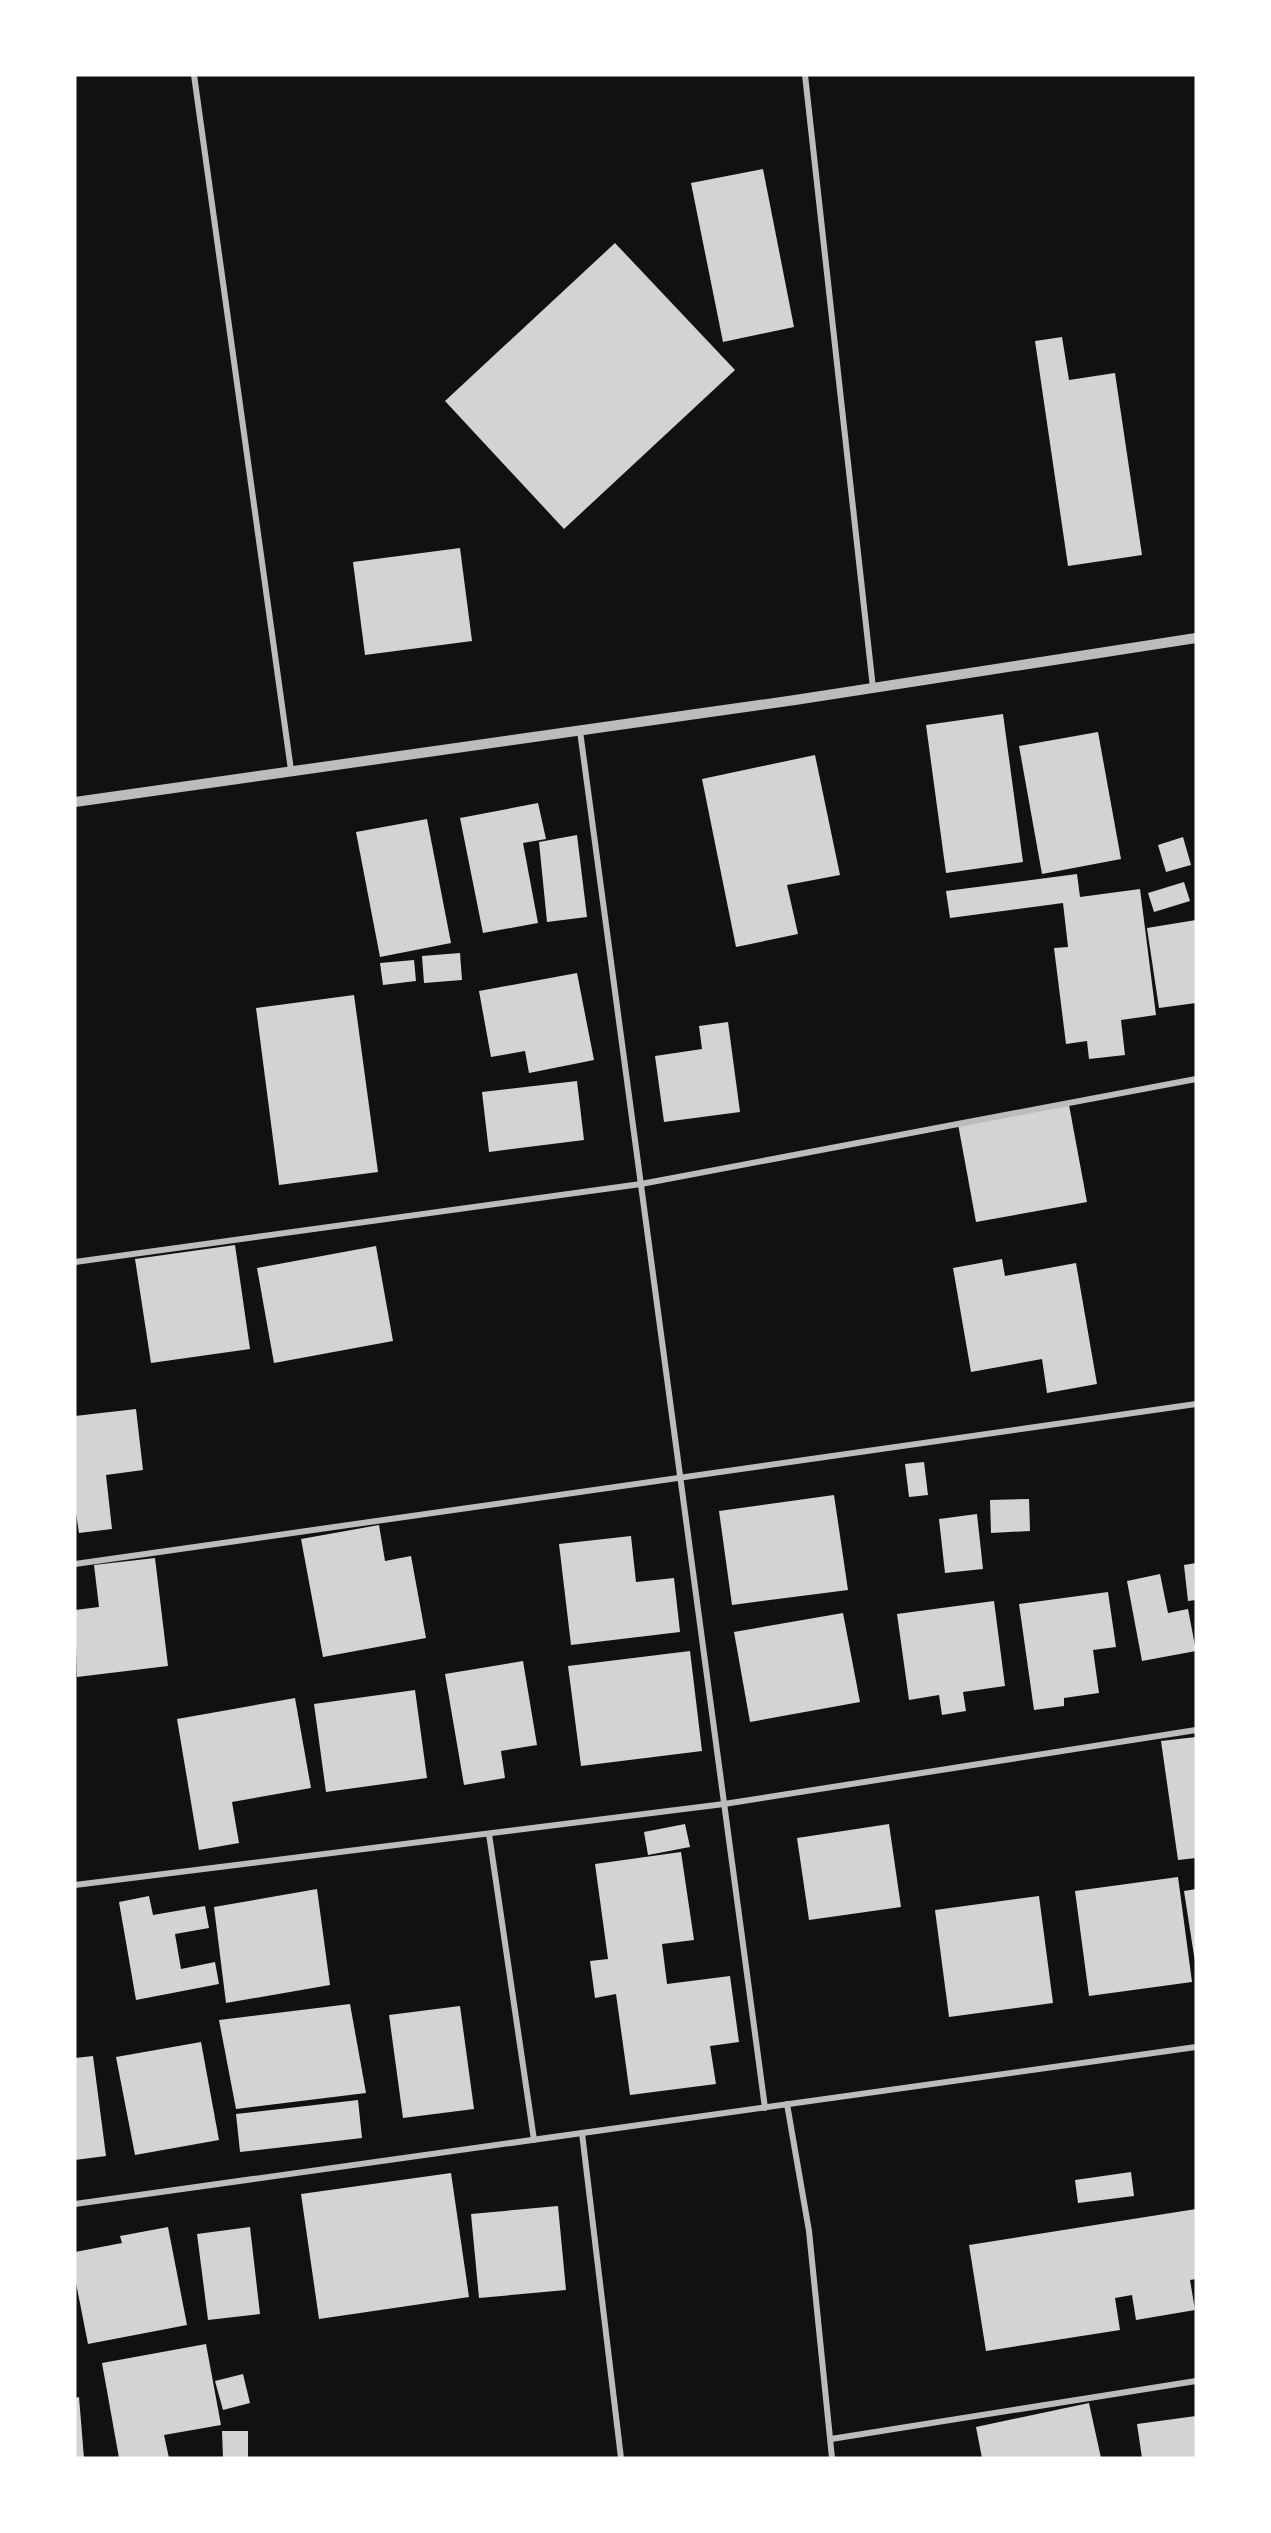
<svg xmlns="http://www.w3.org/2000/svg" width="1271" height="2533" font-family="Mulish,sans-serif">
	<style>
		.building { fill: #d3d3d3 }
		.lines { fill: none; stroke-linecap: round; stroke-linejoin: round }
		.minor { stroke: #bcbcbc; stroke-width: 6 }
		.tertiary { stroke: #bcbcbc; stroke-width: 10 }
	</style>
	<rect width="100%" height="100%" fill="#111"/>
	<!-- building -->
	<g class="building">
		<path d="M 763,169 L 794,327 L 723,342 L 691,183 Z"/>
		<path d="M 615,243 L 735,370 L 564,529 L 445,401 Z"/>
		<path d="M 1062,337 L 1069,380 L 1115,373 L 1142,555 L 1068,566 L 1035,341 Z"/>
		<path d="M 460,548 L 472,641 L 365,655 L 353,562 Z"/>
		<path d="M 1003,714 L 1023,862 L 946,873 L 926,725 Z"/>
		<path d="M 1098,732 L 1121,859 L 1042,874 L 1019,746 Z"/>
		<path d="M 815,755 L 840,875 L 787,885 L 798,934 L 736,947 L 702,779 Z"/>
		<path d="M 538,803 L 546,839 L 523,843 L 538,923 L 483,933 L 460,818 Z"/>
		<path d="M 427,819 L 451,943 L 380,957 L 356,832 Z"/>
		<path d="M 577,835 L 587,917 L 547,922 L 539,842 Z"/>
		<path d="M 1183,837 L 1191,865 L 1166,872 L 1158,845 Z"/>
		<path d="M 1077,874 L 1080,897 L 1140,889 L 1156,1015 L 1121,1020 L 1125,1055 L 1089,1059 L 1087,1041 L 1066,1044 L 1054,948 L 1068,947 L 1063,903 L 950,918 L 946,891 Z"/>
		<path d="M 1184,882 L 1190,901 L 1154,912 L 1148,893 Z"/>
		<path d="M 1196,920 L 1196,1003 L 1159,1008 L 1147,928 Z"/>
		<path d="M 460,953 L 462,980 L 424,983 L 422,956 Z"/>
		<path d="M 414,960 L 416,981 L 383,985 L 380,963 Z"/>
		<path d="M 577,973 L 594,1060 L 529,1073 L 525,1051 L 491,1057 L 479,991 Z"/>
		<path d="M 354,995 L 378,1172 L 279,1185 L 256,1008 Z"/>
		<path d="M 728,1022 L 740,1112 L 664,1122 L 655,1056 L 702,1049 L 699,1026 Z"/>
		<path d="M 577,1081 L 584,1140 L 489,1152 L 482,1092 Z"/>
		<path d="M 1069,1105 L 1087,1202 L 976,1222 L 958,1124 Z"/>
		<path d="M 235,1245 L 250,1349 L 151,1363 L 135,1259 Z"/>
		<path d="M 376,1246 L 393,1341 L 274,1363 L 257,1268 Z"/>
		<path d="M 1002,1259 L 1005,1276 L 1076,1263 L 1097,1384 L 1047,1393 L 1042,1359 L 971,1372 L 953,1268 Z"/>
		<path d="M 136,1409 L 143,1470 L 106,1475 L 112,1529 L 79,1533 L 75,1506 L 75,1416 Z"/>
		<path d="M 924,1462 L 928,1495 L 909,1497 L 905,1464 Z"/>
		<path d="M 834,1495 L 848,1590 L 732,1605 L 719,1511 Z"/>
		<path d="M 1029,1499 L 1030,1531 L 991,1533 L 990,1500 Z"/>
		<path d="M 977,1514 L 983,1569 L 945,1573 L 939,1519 Z"/>
		<path d="M 379,1525 L 385,1561 L 411,1556 L 426,1638 L 323,1657 L 301,1539 Z"/>
		<path d="M 631,1536 L 636,1582 L 674,1578 L 680,1632 L 571,1645 L 559,1544 Z"/>
		<path d="M 155,1558 L 168,1666 L 77,1677 L 75,1610 L 99,1607 L 94,1565 Z"/>
		<path d="M 1196,1563 L 1196,1600 L 1188,1601 L 1184,1565 Z"/>
		<path d="M 1160,1574 L 1168,1613 L 1188,1609 L 1196,1651 L 1142,1661 L 1127,1581 Z"/>
		<path d="M 1108,1592 L 1116,1647 L 1093,1650 L 1099,1693 L 1064,1698 L 1064,1706 L 1034,1710 L 1019,1604 Z"/>
		<path d="M 994,1601 L 1005,1686 L 963,1692 L 966,1711 L 942,1715 L 939,1695 L 909,1700 L 897,1614 Z"/>
		<path d="M 843,1613 L 860,1702 L 750,1722 L 734,1632 Z"/>
		<path d="M 690,1651 L 702,1751 L 581,1766 L 568,1666 Z"/>
		<path d="M 523,1661 L 537,1745 L 501,1751 L 505,1778 L 464,1785 L 445,1674 Z"/>
		<path d="M 415,1690 L 427,1778 L 326,1792 L 314,1704 Z"/>
		<path d="M 295,1698 L 311,1788 L 232,1802 L 239,1843 L 199,1850 L 177,1719 Z"/>
		<path d="M 1196,1737 L 1196,1858 L 1178,1860 L 1161,1741 Z"/>
		<path d="M 685,1824 L 690,1847 L 648,1855 L 644,1832 Z"/>
		<path d="M 889,1824 L 901,1907 L 809,1920 L 797,1838 Z"/>
		<path d="M 681,1852 L 694,1940 L 662,1944 L 667,1984 L 730,1976 L 739,2042 L 710,2046 L 716,2084 L 630,2095 L 616,1994 L 595,1998 L 590,1961 L 608,1959 L 595,1864 Z"/>
		<path d="M 1178,1877 L 1192,1982 L 1089,1996 L 1075,1891 Z"/>
		<path d="M 317,1889 L 330,1985 L 226,2003 L 214,1907 Z"/>
		<path d="M 1196,1889 L 1196,1962 L 1195,1962 L 1184,1891 Z"/>
		<path d="M 149,1896 L 153,1915 L 205,1906 L 209,1928 L 175,1934 L 181,1969 L 215,1962 L 219,1984 L 136,2000 L 119,1902 Z"/>
		<path d="M 1039,1896 L 1053,2003 L 949,2017 L 935,1910 Z"/>
		<path d="M 350,2004 L 366,2093 L 236,2109 L 219,2020 Z"/>
		<path d="M 460,2006 L 474,2109 L 403,2118 L 389,2015 Z"/>
		<path d="M 201,2042 L 219,2140 L 135,2155 L 116,2057 Z"/>
		<path d="M 93,2056 L 106,2156 L 75,2160 L 75,2058 Z"/>
		<path d="M 358,2100 L 362,2138 L 240,2152 L 236,2114 Z"/>
		<path d="M 1131,2172 L 1134,2196 L 1078,2203 L 1075,2180 Z"/>
		<path d="M 451,2173 L 469,2297 L 319,2319 L 301,2194 Z"/>
		<path d="M 558,2206 L 566,2290 L 479,2298 L 471,2214 Z"/>
		<path d="M 1196,2209 L 1196,2279 L 1190,2280 L 1195,2310 L 1136,2320 L 1132,2295 L 1115,2298 L 1120,2330 L 986,2351 L 969,2245 Z"/>
		<path d="M 168,2227 L 187,2325 L 88,2344 L 75,2278 L 75,2252 L 122,2243 L 120,2236 Z"/>
		<path d="M 250,2227 L 260,2314 L 208,2320 L 197,2234 Z"/>
		<path d="M 206,2344 L 221,2425 L 164,2435 L 169,2458 L 119,2458 L 102,2363 Z"/>
		<path d="M 243,2374 L 250,2403 L 223,2410 L 215,2381 Z"/>
		<path d="M 79,2397 L 84,2458 L 75,2458 L 75,2398 Z"/>
		<path d="M 1089,2403 L 1101,2458 L 982,2458 L 976,2427 Z"/>
		<path d="M 1196,2416 L 1196,2458 L 1142,2458 L 1137,2424 Z"/>
		<path d="M 222,2431 L 248,2431 L 248,2458 L 223,2458 Z"/>
	</g>
	<g class="lines">
		<!-- minor -->
		<g class="minor">
			<path d="M 194,75 L 291,770"/>
			<path d="M 805,75 L 873,688"/>
			<path d="M 580,731 L 765,2108"/>
			<path d="M 75,1262 L 641,1184 L 1196,1079"/>
			<path d="M 75,1564 L 1196,1404"/>
			<path d="M 489,1834 L 534,2140"/>
			<path d="M 75,1885 L 724,1804 L 1196,1730"/>
			<path d="M 787,2104 L 809,2231 L 832,2458"/>
			<path d="M 582,2133 L 621,2458"/>
			<path d="M 75,2204 L 1196,2047"/>
			<path d="M 831,2439 L 1196,2381"/>
		</g>
		<!-- tertiary -->
		<path class="tertiary" d="M 75,802 L 795,700 L 1196,638"/>
	</g>
	<!-- border -->
	<rect width="1271" height="2533" fill="none" stroke="#ffffff" stroke-width="153"/>
</svg>
